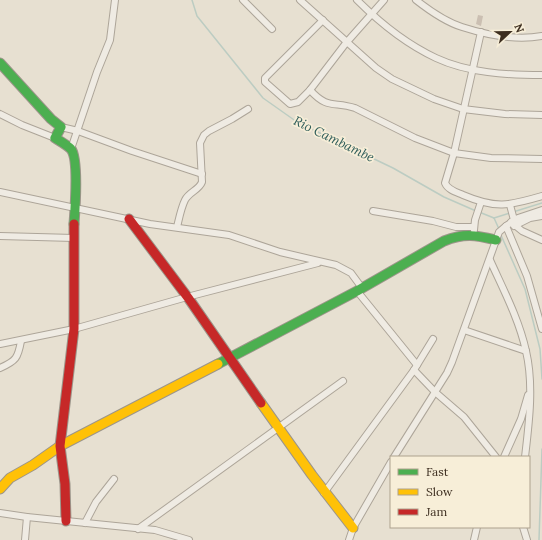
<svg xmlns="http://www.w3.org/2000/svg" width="542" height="540" font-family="Lora,serif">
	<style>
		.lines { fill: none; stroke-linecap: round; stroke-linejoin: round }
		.stream { stroke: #bcccc2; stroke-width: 1.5 }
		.building { fill: #cbbfb2 }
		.street-casing { stroke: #ada599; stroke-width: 8 }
		.fast-casing { stroke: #9c958a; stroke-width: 11 }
		.slow-casing { stroke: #9c958a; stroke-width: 11 }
		.jam-casing { stroke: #9c958a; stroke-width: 11 }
		.street { stroke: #efebe3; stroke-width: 6 }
		.fast { stroke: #4caf50; stroke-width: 9 }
		.slow { stroke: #ffc107; stroke-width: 9 }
		.jam { stroke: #c62828; stroke-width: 9 }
		.labels { text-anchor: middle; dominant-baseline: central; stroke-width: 3.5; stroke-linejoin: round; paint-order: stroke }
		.water-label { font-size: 13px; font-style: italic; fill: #2f5d5a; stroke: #f7eed8 }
	</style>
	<rect width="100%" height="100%" fill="#e7e0d1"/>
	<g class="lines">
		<!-- stream -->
		<g class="stream">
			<path d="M 192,0 L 197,16 L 263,98 L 297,122 L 393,168 L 444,197 L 476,211"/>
			<path d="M 479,212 L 494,218"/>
			<path d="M 513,212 L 542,203"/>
			<path d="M 494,218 L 499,229"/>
			<path d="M 494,218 L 510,213"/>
			<path d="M 500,233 L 525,289 L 540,349 L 542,379"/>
			<path d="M 539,540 L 542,449"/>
		</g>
	</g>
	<!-- building -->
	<path class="building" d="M 478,15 L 483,16 L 481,26 L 476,24 Z"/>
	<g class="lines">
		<!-- street casing -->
		<g class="street-casing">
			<g id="street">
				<path d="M 243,0 L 272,29"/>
				<path d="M 300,0 L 376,68 L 392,79 L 434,99 L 463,109 L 505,114 L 542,115"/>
				<path d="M 357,0 C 380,23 406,44 436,58 C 468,73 507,75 542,75"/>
				<path d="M 416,0 C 430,11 446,22 462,27 C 487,35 516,41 542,36"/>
				<path d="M 323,20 L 265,78 L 265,82 L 290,104 L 298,102 L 310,90 L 346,43 L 384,0"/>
				<path d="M 481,32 L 454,153 L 445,183 C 448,190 456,192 463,195 C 496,209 508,206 542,196"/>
				<path d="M 310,90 C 328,110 334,101 355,108 L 415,138 L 454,153 L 491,158 L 542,159"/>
				<path d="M 0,114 L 22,125 L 55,138"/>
				<path d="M 61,127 L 78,131 L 132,151 L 202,174"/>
				<path d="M 71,149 L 97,72 L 110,40 L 115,0"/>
				<path d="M 0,192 L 150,224 L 229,235 L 280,252 L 336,265 L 351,273 L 362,288"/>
				<path d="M 510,205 L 514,220"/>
				<path d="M 542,210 L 518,218 L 506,226 L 527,276 L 542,329"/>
				<path d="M 373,211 L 433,221 L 456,227 L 474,227"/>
				<path d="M 511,222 L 522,231 L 542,240"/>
				<path d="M 514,226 L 530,218 L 542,216"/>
				<path d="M 177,227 C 179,219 181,208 185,200 C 189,192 199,190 202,182 L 200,143 L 204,135 L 209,131 L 232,119 L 248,109"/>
				<path d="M 474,230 L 475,220 L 481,202"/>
				<path d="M 0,236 L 74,238"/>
				<path d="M 490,260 C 503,289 519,319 526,351 C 534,385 529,423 525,457"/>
				<path d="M 357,291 L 417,365"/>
				<path d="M 464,330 L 526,351"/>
				<path d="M 0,344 L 74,329 L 187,297 L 318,263"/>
				<path d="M 0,368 C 16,361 18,358 21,341"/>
				<path d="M 414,370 L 435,392 L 464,417 L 496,457"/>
				<path d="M 394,457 L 447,373 L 452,362 L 499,232 L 506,226"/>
				<path d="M 504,457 L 521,419 L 528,395"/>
				<path d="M 324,493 L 414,370 L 433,339"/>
				<path d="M 0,513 L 27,517 L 155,530 L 189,540"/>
				<path d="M 85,523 L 96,502 L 114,479"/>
				<path d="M 523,527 L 527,540"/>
				<path d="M 138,529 L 343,381"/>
				<path d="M 25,540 L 27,517"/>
				<path d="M 349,540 L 353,528 L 391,462"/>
				<path d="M 474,540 L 477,527"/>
			</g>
		</g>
		<!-- fast casing -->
		<g class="fast-casing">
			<g id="fast">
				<path d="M 0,63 L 51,119 L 61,127 L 55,138 C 60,141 67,145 71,149 C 79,159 75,210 74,224"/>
				<path d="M 218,364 L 357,291 L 444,241 C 465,233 475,235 496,240"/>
			</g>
		</g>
		<!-- slow casing -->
		<g class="slow-casing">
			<g id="slow">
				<path d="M 261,403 L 312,475 L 353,528"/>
				<path d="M 0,489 L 10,478 L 33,465 L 60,446 L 218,364"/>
			</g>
		</g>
		<!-- jam casing -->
		<g class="jam-casing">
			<g id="jam">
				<path d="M 129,219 L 189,299 L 261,403"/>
				<path d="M 66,521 L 65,484 L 60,446 L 74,329 L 74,224"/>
			</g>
		</g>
		<!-- street -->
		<use href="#street" class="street"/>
		<!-- fast -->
		<use href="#fast" class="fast"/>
		<!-- slow -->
		<use href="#slow" class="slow"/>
		<!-- jam -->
		<use href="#jam" class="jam"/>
	</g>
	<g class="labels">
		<!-- water labels -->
		<g class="water-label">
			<text transform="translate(334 139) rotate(26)">Rio Cambambe</text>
		</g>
	</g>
	<!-- legend -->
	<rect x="390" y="456" width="140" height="72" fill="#f7eed8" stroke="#ada18e"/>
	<rect x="398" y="469" width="20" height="6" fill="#4caf50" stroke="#ada18e"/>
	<text x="426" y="476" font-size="12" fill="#3d2e20">Fast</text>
	<rect x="398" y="489" width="20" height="6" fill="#ffc107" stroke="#ada18e"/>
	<text x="426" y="496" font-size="12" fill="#3d2e20">Slow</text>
	<rect x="398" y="509" width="20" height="6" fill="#c62828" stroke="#ada18e"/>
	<text x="426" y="516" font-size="12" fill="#3d2e20">Jam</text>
	<!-- north arrow -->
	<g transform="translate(510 32) rotate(68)" stroke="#f7eed8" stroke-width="3" paint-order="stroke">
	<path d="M0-3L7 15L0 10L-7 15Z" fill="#3d2e20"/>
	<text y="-6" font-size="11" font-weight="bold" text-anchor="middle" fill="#3d2e20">N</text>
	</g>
</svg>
